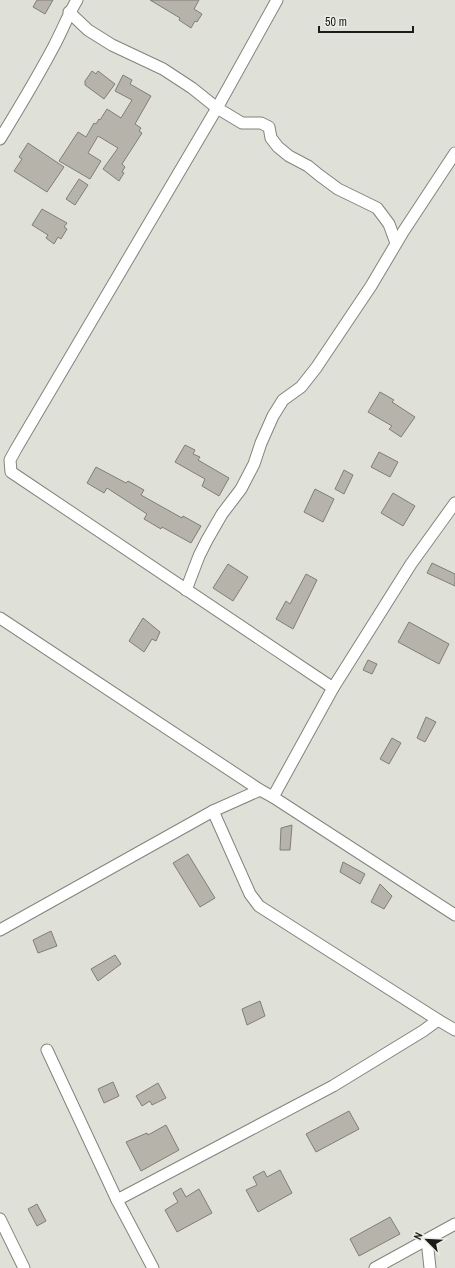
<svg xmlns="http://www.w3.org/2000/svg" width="455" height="1268" font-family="'Archivo Narrow',sans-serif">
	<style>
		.building { fill: #b6b3ab; stroke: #817e77 }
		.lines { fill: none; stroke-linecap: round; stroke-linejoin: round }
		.minor-casing { stroke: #82847c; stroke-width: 13 }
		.minor { stroke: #fff; stroke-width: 11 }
	</style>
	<rect width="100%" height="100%" fill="#dfe0d8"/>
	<!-- building -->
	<g class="building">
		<path d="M 37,0 L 53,0 L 45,14 L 33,7 Z"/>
		<path d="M 150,0 L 199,0 L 194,9 L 202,14 L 197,22 L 195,21 L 191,28 L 179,20 L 180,18 Z"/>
		<path d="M 92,71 L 96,74 L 98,71 L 115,84 L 104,99 L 85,85 L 85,81 Z"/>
		<path d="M 123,75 L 132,80 L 130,84 L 151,96 L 135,124 L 141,128 L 139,131 L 142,133 L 122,164 L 125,167 L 122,172 L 124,173 L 119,181 L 103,169 L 118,148 L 98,136 L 88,153 L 101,161 L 90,179 L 59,161 L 78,132 L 86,137 L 94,123 L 96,124 L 99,119 L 100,120 L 107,109 L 121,118 L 132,100 L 115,91 Z"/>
		<path d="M 28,143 L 64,167 L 47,192 L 14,171 L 22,159 L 19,157 Z"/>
		<path d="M 79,179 L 88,185 L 75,205 L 66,199 Z"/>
		<path d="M 42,209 L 67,223 L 64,227 L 67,229 L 61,239 L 58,237 L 54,244 L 46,238 L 48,235 L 32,225 Z"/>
		<path d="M 380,392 L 394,400 L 392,402 L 415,417 L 401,437 L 389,429 L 392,426 L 368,412 Z"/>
		<path d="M 185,445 L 195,450 L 193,454 L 200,457 L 198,460 L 229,478 L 219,496 L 202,486 L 205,479 L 175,462 Z"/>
		<path d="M 379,452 L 398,462 L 390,477 L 371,467 Z"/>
		<path d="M 96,467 L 126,483 L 128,481 L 144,490 L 141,495 L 182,518 L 183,516 L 201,526 L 191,543 L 162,527 L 161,529 L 144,519 L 147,514 L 107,488 L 104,493 L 87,483 Z"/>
		<path d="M 344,470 L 353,475 L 344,494 L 335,489 Z"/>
		<path d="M 315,489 L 334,499 L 323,522 L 304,512 Z"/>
		<path d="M 393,493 L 415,506 L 403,526 L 381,513 Z"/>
		<path d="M 432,563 L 455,574 L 455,586 L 427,573 Z"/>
		<path d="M 228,564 L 248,577 L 233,601 L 213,588 Z"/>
		<path d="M 306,574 L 317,580 L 293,629 L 276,619 L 286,601 L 290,604 Z"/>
		<path d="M 143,618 L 160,632 L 156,641 L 152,639 L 144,652 L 129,641 Z"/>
		<path d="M 409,622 L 449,644 L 439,664 L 398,642 Z"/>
		<path d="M 368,660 L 377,664 L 372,674 L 363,670 Z"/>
		<path d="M 426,717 L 436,722 L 425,742 L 417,738 Z"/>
		<path d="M 392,738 L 401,743 L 389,764 L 380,759 Z"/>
		<path d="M 292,825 L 290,850 L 280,850 L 281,828 Z"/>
		<path d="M 188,854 L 215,898 L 200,907 L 173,863 Z"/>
		<path d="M 343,862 L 365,874 L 360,884 L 340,872 Z"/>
		<path d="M 380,884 L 392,896 L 384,909 L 371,902 Z"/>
		<path d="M 51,931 L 57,946 L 38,953 L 33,940 Z"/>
		<path d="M 115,955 L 121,964 L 98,981 L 91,969 Z"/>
		<path d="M 260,1001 L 265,1016 L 247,1025 L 242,1009 Z"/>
		<path d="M 113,1082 L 119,1096 L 104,1103 L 98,1089 Z"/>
		<path d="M 158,1083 L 166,1098 L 152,1105 L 150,1101 L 142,1106 L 136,1096 Z"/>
		<path d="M 349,1111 L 359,1129 L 316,1152 L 306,1134 Z"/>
		<path d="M 166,1125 L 179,1150 L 141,1171 L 126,1142 L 147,1133 L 148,1135 Z"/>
		<path d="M 280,1170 L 292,1193 L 258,1212 L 246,1190 L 257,1185 L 253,1177 L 264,1171 L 267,1177 Z"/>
		<path d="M 181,1188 L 186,1197 L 199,1189 L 212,1213 L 177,1232 L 165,1210 L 178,1202 L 173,1193 Z"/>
		<path d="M 37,1204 L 46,1221 L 37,1226 L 28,1209 Z"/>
		<path d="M 390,1217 L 400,1234 L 359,1256 L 350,1239 Z"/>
	</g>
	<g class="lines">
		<!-- minor casing -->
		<g class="minor-casing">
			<g id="minor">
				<path d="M 277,0 L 217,108 L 16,449 L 10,460 L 11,472 L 333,688"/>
				<path d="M 69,12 L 88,30 L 112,45 L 163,69 L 192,88 L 217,108 L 242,123 L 261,123 L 269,127 L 271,138 L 278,147 L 289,156 L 308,166 L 319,175 L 338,189 L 377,208 L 389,224 L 396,243"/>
				<path d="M 0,139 C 19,108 37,78 54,46 C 62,31 68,15 77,0"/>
				<path d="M 186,590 L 199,556 L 207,540 L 222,514 L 241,489 L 254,464 L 261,443 L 273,416 L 283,400 L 301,387 L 316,368 L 371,286 L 403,232 L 455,153"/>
				<path d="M 0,618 L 260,790 L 273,797 L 455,915"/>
				<path d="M 273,797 L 333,688 L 411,564 L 455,503"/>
				<path d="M 213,811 L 250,894 L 259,906 L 438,1020 L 455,1030"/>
				<path d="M 0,930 L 213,811 L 260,790"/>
				<path d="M 47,1050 L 117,1200 L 153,1268"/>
				<path d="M 117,1200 L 333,1086 L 423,1031 L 438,1020"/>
				<path d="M 0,1219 L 24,1268"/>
				<path d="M 427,1240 L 430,1268"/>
				<path d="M 375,1268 L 455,1224"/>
			</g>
		</g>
		<!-- minor -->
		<use href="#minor" class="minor"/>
	</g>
	<!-- north arrow -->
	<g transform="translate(427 1240) rotate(294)" stroke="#ecede5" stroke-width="3" paint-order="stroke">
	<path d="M0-3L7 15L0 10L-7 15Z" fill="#1b1b18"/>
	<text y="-6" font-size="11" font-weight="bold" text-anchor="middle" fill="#1b1b18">N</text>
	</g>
	<!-- scale -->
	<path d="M319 26v6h94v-6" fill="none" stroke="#1b1b18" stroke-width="2"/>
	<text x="325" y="26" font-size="12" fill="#1b1b18" stroke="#ecede5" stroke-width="3" paint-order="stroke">50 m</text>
</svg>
